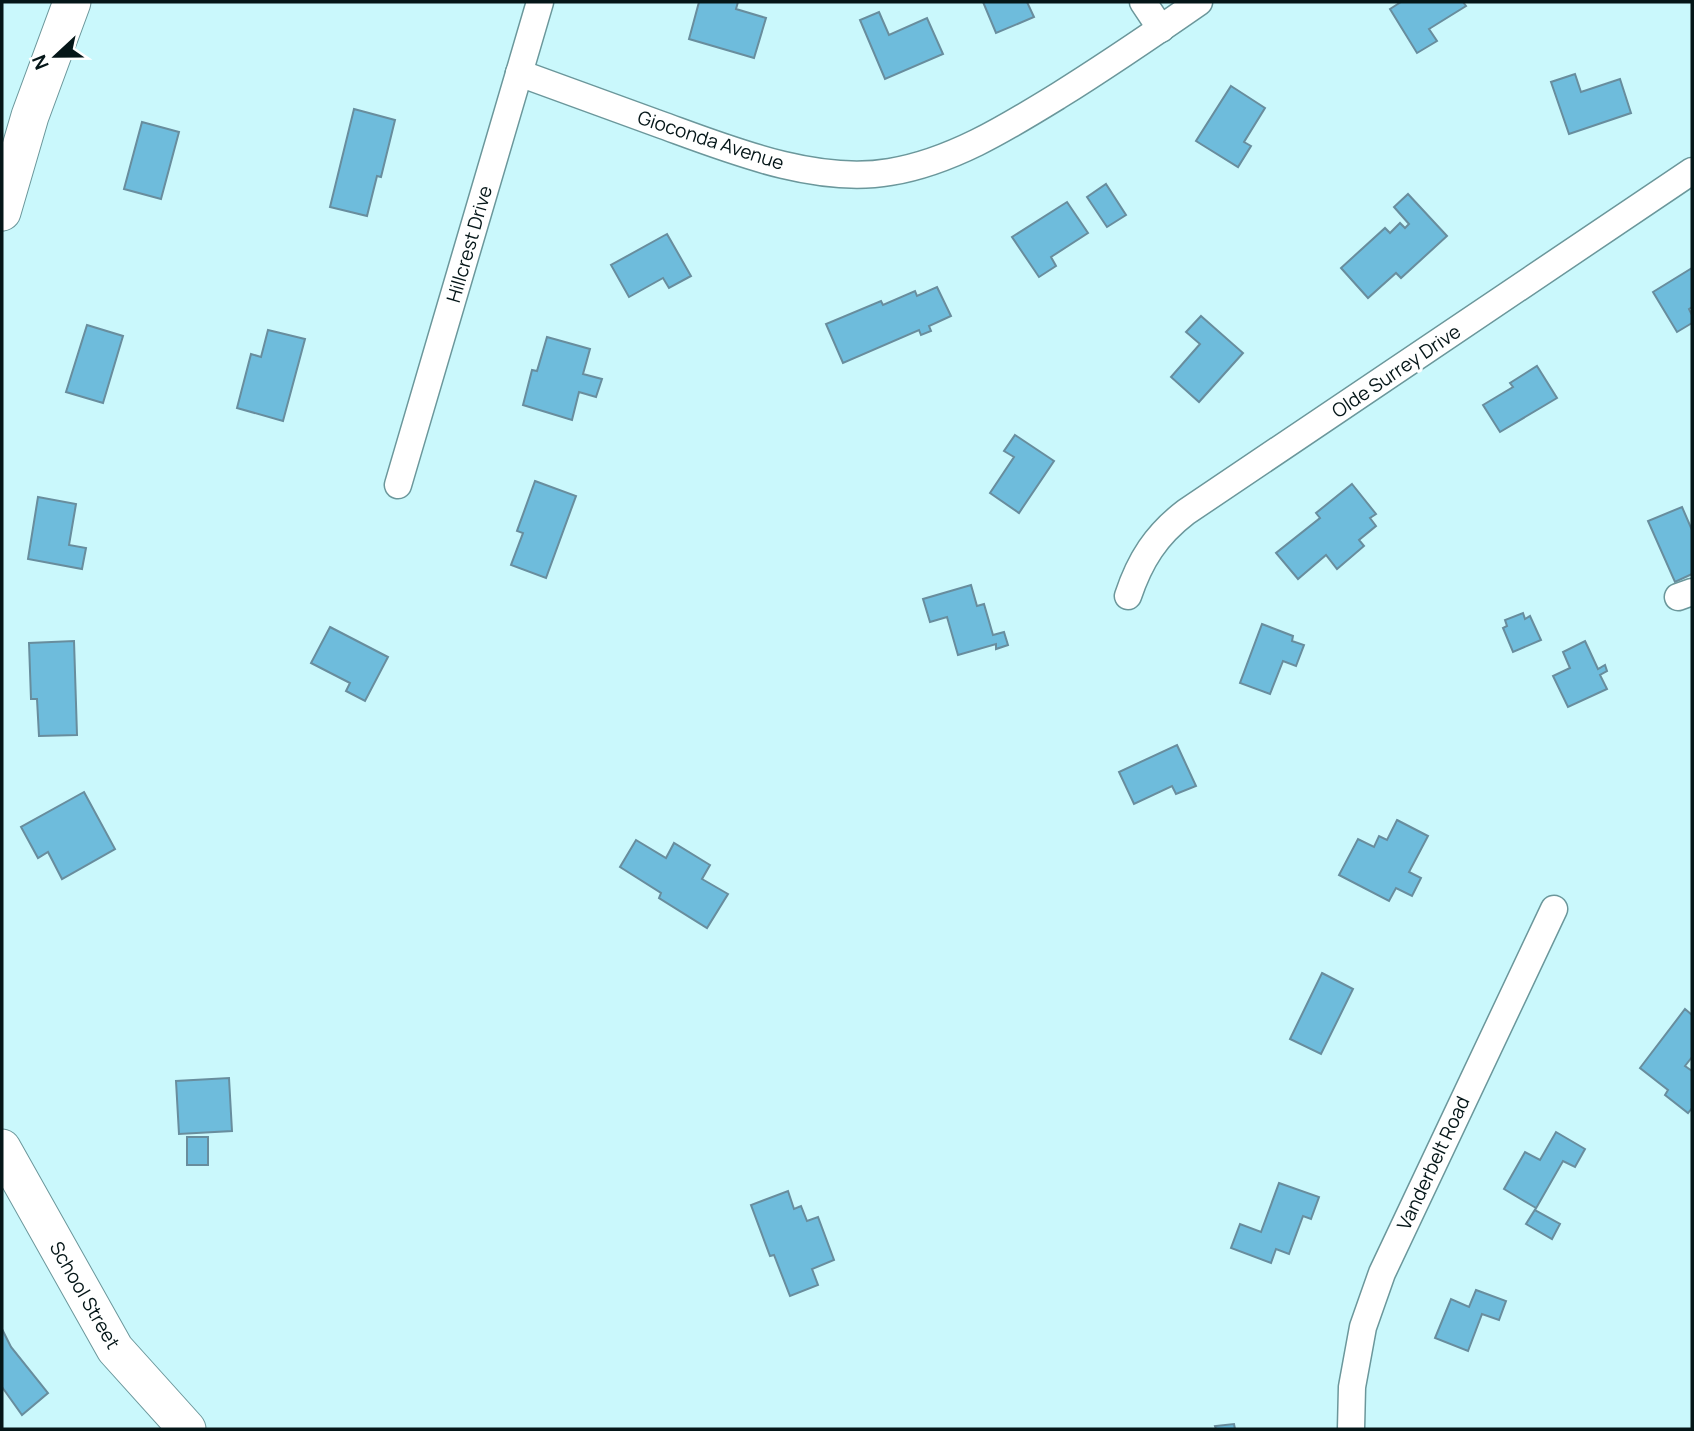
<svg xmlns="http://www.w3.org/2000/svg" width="1694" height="1431" font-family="Manrope,sans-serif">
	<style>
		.building { fill: #6ebcdc; stroke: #688d9d; stroke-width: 2 }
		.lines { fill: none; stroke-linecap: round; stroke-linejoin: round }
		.street-casing { stroke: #6b979b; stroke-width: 29 }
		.secondary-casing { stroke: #6b979b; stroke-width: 39 }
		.street { stroke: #fff; stroke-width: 26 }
		.secondary { stroke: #fff; stroke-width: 37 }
		.labels { text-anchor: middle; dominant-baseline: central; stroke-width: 6; stroke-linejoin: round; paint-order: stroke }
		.street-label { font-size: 19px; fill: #051618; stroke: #fff }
	</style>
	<rect width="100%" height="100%" fill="#caf8fc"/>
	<!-- building -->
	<g class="building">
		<path d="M 699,2 L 738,2 L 736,9 L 766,18 L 754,58 L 689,39 Z"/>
		<path d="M 983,2 L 1027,2 L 1034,17 L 996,33 Z"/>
		<path d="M 1401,2 L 1463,2 L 1466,6 L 1429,29 L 1437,41 L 1417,53 L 1390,9 Z"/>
		<path d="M 879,12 L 889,35 L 927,18 L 943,54 L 885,79 L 860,20 Z"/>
		<path d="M 1575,74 L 1581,92 L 1620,79 L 1631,113 L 1569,134 L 1551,82 Z"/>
		<path d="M 1231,86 L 1265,108 L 1244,142 L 1251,146 L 1238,167 L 1196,141 Z"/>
		<path d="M 354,109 L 395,120 L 381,177 L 377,176 L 367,216 L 330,207 Z"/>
		<path d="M 142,122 L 179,132 L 161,199 L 124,189 Z"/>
		<path d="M 1106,184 L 1126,215 L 1107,227 L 1087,197 Z"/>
		<path d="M 1408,194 L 1447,236 L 1401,278 L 1396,273 L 1368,298 L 1341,268 L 1385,228 L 1390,233 L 1400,223 L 1405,228 L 1409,224 L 1394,207 Z"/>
		<path d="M 1067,202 L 1088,233 L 1051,257 L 1056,266 L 1039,277 L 1012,237 Z"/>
		<path d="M 667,234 L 691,276 L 669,288 L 663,278 L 629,297 L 611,265 Z"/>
		<path d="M 1692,268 L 1692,307 L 1689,309 L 1692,315 L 1692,323 L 1677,332 L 1653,292 Z"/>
		<path d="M 937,287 L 951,316 L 929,326 L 931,331 L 921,335 L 919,330 L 843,363 L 826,324 L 881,301 L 883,305 L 915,291 L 917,296 Z"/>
		<path d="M 1201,316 L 1243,353 L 1199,402 L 1171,377 L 1200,344 L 1186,332 Z"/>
		<path d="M 87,325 L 123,336 L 103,403 L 66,392 Z"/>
		<path d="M 268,330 L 305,339 L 283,421 L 237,408 L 251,354 L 261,357 Z"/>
		<path d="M 547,337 L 590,349 L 583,374 L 602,379 L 596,397 L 579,392 L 572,420 L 523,405 L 532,370 L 537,371 Z"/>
		<path d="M 1537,366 L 1557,398 L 1500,432 L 1483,405 L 1513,387 L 1510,383 Z"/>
		<path d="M 1015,435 L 1054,461 L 1019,513 L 990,493 L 1014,457 L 1004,451 Z"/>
		<path d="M 535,481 L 576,496 L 546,578 L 511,565 L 523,533 L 517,531 Z"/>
		<path d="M 1352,484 L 1376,514 L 1370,518 L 1376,526 L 1359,540 L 1364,546 L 1337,569 L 1326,555 L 1298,579 L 1276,553 L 1320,518 L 1316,513 Z"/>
		<path d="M 38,497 L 76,504 L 69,545 L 86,548 L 82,569 L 28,559 Z"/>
		<path d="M 1682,507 L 1692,530 L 1692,574 L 1675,582 L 1648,521 Z"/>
		<path d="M 971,585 L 977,606 L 984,604 L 993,635 L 1004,632 L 1008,645 L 996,649 L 996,644 L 958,655 L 947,617 L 930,622 L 923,599 Z"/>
		<path d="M 1523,613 L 1525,619 L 1530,616 L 1541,640 L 1513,652 L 1503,628 L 1507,626 L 1505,620 Z"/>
		<path d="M 1262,624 L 1293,636 L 1292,641 L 1304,645 L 1296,666 L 1283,661 L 1270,694 L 1240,683 Z"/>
		<path d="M 330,627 L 388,657 L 365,701 L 346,691 L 350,683 L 311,663 Z"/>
		<path d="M 74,641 L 77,735 L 39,736 L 37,699 L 31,699 L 29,643 Z"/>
		<path d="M 1585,641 L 1598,669 L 1605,665 L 1607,671 L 1600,675 L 1607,689 L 1568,707 L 1553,676 L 1570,668 L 1563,652 Z"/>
		<path d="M 1177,745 L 1196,786 L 1176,794 L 1172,786 L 1134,804 L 1119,772 Z"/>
		<path d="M 84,792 L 115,849 L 62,879 L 48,852 L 38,858 L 21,827 Z"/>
		<path d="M 1397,820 L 1428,836 L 1409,872 L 1421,878 L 1412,896 L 1396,888 L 1389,901 L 1339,875 L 1358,839 L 1374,847 L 1379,836 L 1387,840 Z"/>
		<path d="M 636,840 L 666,858 L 674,843 L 710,865 L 702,879 L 728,894 L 707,928 L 659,898 L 661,893 L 620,867 Z"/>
		<path d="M 1322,973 L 1353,989 L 1321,1054 L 1290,1039 Z"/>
		<path d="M 1685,1009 L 1692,1015 L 1692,1057 L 1685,1066 L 1692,1071 L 1692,1108 L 1688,1113 L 1665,1095 L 1668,1090 L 1640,1068 Z"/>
		<path d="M 229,1078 L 232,1131 L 179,1134 L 176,1081 Z"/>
		<path d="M 1556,1132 L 1585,1149 L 1575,1167 L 1563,1161 L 1535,1210 L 1560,1224 L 1552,1239 L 1526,1224 L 1536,1208 L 1504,1189 L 1525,1152 L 1540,1160 Z"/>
		<rect x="187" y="1137" width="21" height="28"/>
		<path d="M 1279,1183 L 1319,1197 L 1311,1219 L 1303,1216 L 1289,1254 L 1276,1249 L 1271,1263 L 1231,1248 L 1240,1224 L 1261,1232 Z"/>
		<path d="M 788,1191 L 794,1209 L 801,1206 L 807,1221 L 818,1217 L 834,1260 L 812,1269 L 818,1285 L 790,1296 L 774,1255 L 770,1256 L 751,1205 Z"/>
		<path d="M 1476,1290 L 1506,1301 L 1499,1320 L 1482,1314 L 1468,1351 L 1435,1338 L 1451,1299 L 1469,1307 Z"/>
		<path d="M 2,1329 L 11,1347 L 48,1393 L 22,1415 L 2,1387 Z"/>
		<path d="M 1234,1424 L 1235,1429 L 1216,1429 L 1215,1426 Z"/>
	</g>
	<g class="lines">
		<!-- street casing -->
		<g class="street-casing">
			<g id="street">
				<path d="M 1143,2 L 1161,29"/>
				<path d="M 519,73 C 566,90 612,107 659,124 C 728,149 815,185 890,172 C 951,162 1006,128 1058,96 C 1106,66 1153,34 1199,2"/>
				<path d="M 398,485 L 540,2"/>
				<path d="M 1128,596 C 1140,560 1156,535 1186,512 L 1692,171"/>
				<path d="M 1678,597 L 1692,592"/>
				<path d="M 1351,1429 L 1352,1387 L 1363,1327 L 1382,1273 L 1554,909"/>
			</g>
		</g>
		<!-- secondary casing -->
		<g class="secondary-casing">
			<g id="secondary">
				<path d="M 2,212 L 30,116 L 72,2"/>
				<path d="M 2,1148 L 115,1349 L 187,1429"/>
			</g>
		</g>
		<!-- street -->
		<use href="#street" class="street"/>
		<!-- secondary -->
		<use href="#secondary" class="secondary"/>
	</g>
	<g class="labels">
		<!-- street labels -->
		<g class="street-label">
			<text transform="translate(711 140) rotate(18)">Gioconda Avenue</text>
			<text transform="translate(469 244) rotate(-74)">Hillcrest Drive</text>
			<text transform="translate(1396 371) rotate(-34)">Olde Surrey Drive</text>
			<text transform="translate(1433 1163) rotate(-65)">Vanderbelt Road</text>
			<text transform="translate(85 1295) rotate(60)">School Street</text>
		</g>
	</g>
	<!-- border -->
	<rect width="1694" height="1431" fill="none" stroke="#051618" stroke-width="7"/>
	<!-- north arrow -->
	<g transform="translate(56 56) rotate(248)" stroke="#ffffff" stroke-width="5" paint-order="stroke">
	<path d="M0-5L12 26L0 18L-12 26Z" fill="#051618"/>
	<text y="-10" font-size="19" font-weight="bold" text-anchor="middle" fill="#051618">N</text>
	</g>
</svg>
